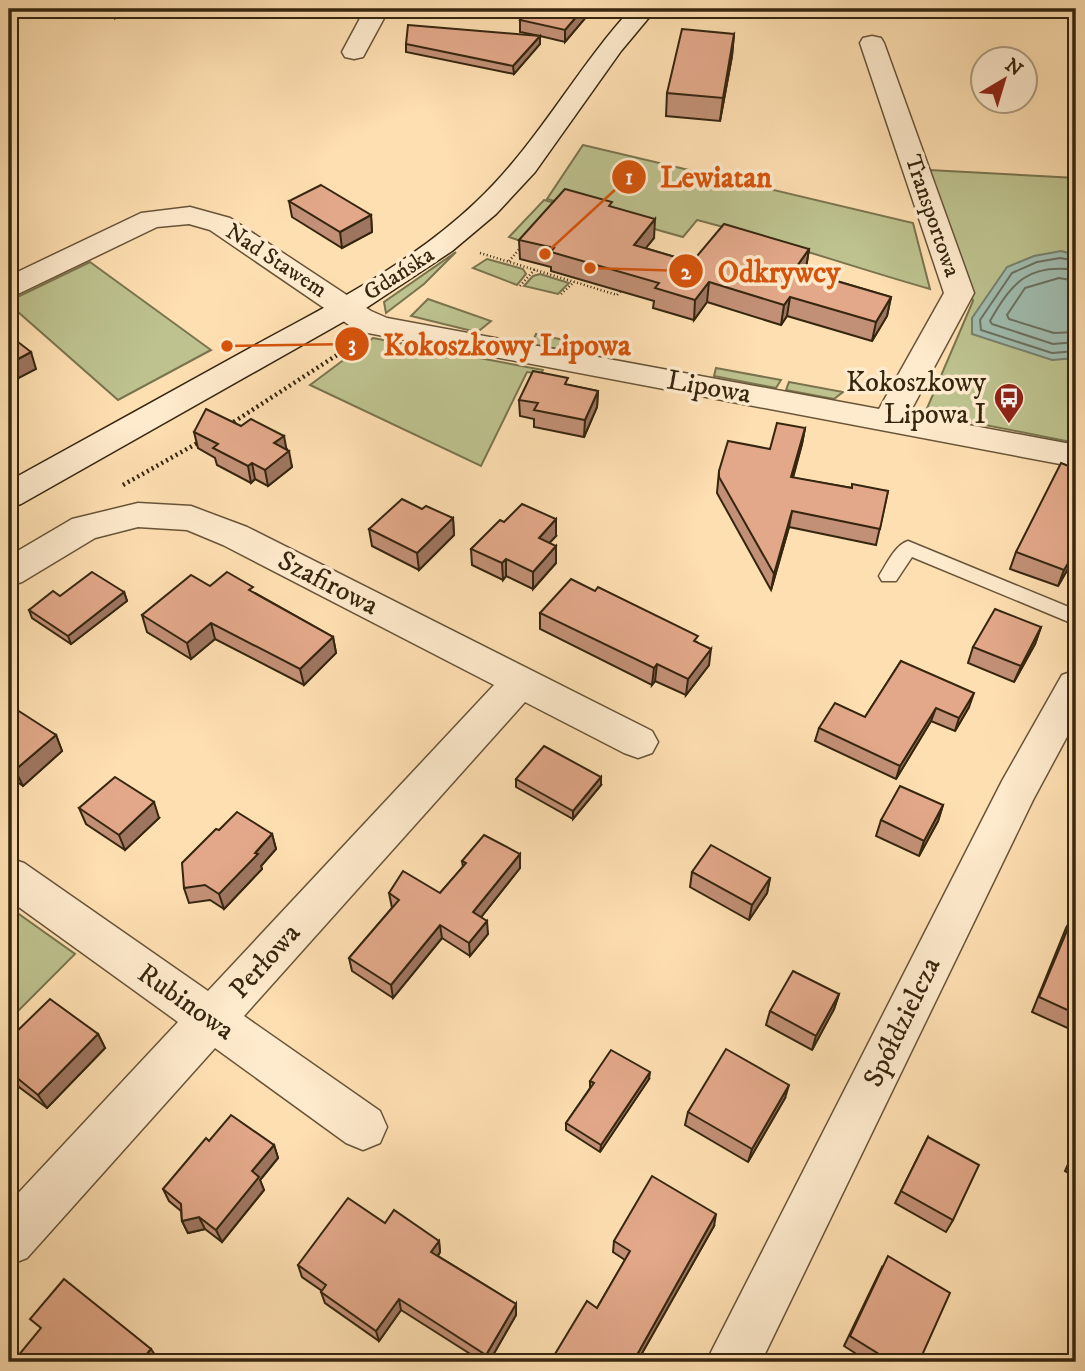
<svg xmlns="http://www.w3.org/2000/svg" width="1085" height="1371" font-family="'IM FELL DW Pica',serif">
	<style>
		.green { fill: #bdc28e; stroke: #7a744e; stroke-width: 2 }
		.water { fill: #a0bcaf; stroke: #76806f; stroke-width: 2 }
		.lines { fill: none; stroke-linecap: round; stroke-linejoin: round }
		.shore { stroke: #6b715f; stroke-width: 2 }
		.lane-casing { stroke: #685438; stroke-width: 3 }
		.street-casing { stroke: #685438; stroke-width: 3 }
		.secondary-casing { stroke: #36260f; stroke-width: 3 }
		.path-far1 { stroke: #36260f; stroke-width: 2.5; stroke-dasharray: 1 2.5; stroke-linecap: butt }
		.path { stroke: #36260f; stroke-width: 4.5; stroke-dasharray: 2 3.5; stroke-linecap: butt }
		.lane { fill: #feeacc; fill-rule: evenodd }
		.street { fill: #feeacc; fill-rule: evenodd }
		.secondary { fill: #feeacc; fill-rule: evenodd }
		.wall { fill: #c29076; stroke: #36260f; stroke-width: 2 }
		.shaded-wall { fill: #9e7660; stroke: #36260f; stroke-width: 2 }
		.building { fill: #e2a889; stroke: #36260f; stroke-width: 2 }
		.labels { text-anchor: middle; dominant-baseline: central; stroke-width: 7; stroke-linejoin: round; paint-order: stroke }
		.far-street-label { font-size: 23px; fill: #36260f; stroke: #feeacc }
		.poi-label { font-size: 28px; fill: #36260f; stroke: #feeacc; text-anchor: end }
		.street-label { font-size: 28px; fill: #36260f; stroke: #feeacc }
		.leader { fill: none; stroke: #d6540c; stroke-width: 2.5 }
		.callout-dot { fill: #d6540c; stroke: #feeacc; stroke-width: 2.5 }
		.mark-label { font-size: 21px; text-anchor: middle; font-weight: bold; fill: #fff }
		.callout-label { font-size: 30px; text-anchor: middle; font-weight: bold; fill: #d6540c; stroke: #feeacc; stroke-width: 7; stroke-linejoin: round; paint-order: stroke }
	</style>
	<rect width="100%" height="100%" fill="#fedfb1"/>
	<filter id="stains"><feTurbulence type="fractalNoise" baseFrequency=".00286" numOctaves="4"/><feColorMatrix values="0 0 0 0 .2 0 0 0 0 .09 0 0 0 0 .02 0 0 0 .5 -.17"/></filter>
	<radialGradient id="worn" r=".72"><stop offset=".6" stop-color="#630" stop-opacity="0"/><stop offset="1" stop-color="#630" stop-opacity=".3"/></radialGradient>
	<!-- green -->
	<g class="green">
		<path d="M 583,145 L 913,223 L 930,289 C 852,267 776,240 697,220 L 683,237 L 547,199 Z"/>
		<path d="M 929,170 L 1076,178 L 1076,443 L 925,413 L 973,301 Z"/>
		<path d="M 544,200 L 566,206 L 530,244 L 509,237 Z"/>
		<path d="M 456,252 L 424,284 L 386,313 L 384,302 Z"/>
		<path d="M 487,259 L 523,269 L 526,274 L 517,285 L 473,268 Z"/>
		<path d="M 90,262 L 211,350 L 118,400 L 9,304 L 9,301 Z"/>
		<path d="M 540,274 L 569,283 L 558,294 L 524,286 L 533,276 Z"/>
		<path d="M 428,299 L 491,321 L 480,330 L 468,330 L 411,316 Z"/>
		<path d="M 536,334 L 583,344 L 574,353 L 531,345 Z"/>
		<path d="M 373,338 L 543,370 L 541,374 L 527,372 L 481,466 L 310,385 Z"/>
		<path d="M 716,368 L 781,380 L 776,388 L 714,376 Z"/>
		<path d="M 789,382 L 843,392 L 834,399 L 786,390 Z"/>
		<path d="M 9,907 L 75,954 L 9,1020 Z"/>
	</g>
	<!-- water -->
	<path class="water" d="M 1061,251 L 1076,255 L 1076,358 L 1052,360 L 972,334 L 972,318 L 1007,267 L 1034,256 Z"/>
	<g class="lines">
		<!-- shore -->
		<g class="shore">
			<path d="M 1076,261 L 1060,258 L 1037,262 L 1012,273 L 980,320 L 981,330 L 1052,353 L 1076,351"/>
			<path d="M 1076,270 C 1029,263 1012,282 990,321 L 992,324 L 1053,344 L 1076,342"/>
			<path d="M 1076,281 L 1059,278 L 1025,288 L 1007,315 L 1009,319 L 1054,333 L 1076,332"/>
		</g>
		<!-- lane casing -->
		<g class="lane-casing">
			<path id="lane" d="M 908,541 L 1076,610 L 1076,625 L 912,557 L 896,581 L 882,581 L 879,576 C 886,565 895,545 908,541 Z"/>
		</g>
		<!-- street casing -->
		<g class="street-casing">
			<g id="street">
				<path d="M 365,9 L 389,9 L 363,57 L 354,59 L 345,57 L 342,52 Z"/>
				<path d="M 872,36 L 881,38 L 884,43 L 974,293 L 909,414 L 1076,445 L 1076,467 L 368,333 L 349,325 L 210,230 L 189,224 L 157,227 L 20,293 L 9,296 L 9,276 L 141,213 L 190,207 L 230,218 L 371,311 L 387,318 L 879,409 L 944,293 L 860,43 L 863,38 Z"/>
				<path d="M 138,503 L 191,506 L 247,527 L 652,731 L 658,742 L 652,753 L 638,758 L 624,753 L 525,702 L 244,1016 L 380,1111 L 387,1127 L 380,1143 L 363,1150 L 346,1143 L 215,1048 L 27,1258 L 9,1265 L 9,1203 L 178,1022 L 9,900 L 9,858 L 24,863 L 208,991 L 494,685 L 223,545 L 187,530 L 138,527 L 95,538 L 22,582 L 9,586 L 9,556 L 72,519 Z"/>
				<path d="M 1076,670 L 1076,720 L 1033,800 L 761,1362 L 706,1362 L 1002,781 L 1062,675 Z"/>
			</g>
		</g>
		<!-- secondary casing -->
		<g class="secondary-casing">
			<path id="secondary" d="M 631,9 L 656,9 L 621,51 L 535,172 L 496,214 L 452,251 L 357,314 L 21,504 L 9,508 L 9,481 C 92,435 176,389 259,343 C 335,302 413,262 476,202 C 537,145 575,70 631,9 Z"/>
		</g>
		<!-- path-far1 -->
		<g class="path-far1">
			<path d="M 480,253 L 617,295 L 623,288"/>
			<path d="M 509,261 L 522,246"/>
			<path d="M 520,286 L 535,269"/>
			<path d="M 561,294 L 574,282"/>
		</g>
		<!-- path -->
		<g class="path">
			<path d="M 229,425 L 351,346"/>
			<path d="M 123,485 L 201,441"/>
		</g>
		<!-- lane -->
		<use href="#lane" class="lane"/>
		<!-- street -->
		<use href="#street" class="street"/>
		<!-- secondary -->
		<use href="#secondary" class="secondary"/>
	</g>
	<!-- wall -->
	<g class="wall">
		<path d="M 79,9 L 121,9 L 115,18 L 80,16 Z"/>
		<path d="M 530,9 L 587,9 L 587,16 L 565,42 L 540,36 L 540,44 L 514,74 L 406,52 L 406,44 L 540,36 L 520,32 L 520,20 Z"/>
		<path d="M 734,34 L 732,56 L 720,121 L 666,116 L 667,93 Z"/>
		<path d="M 289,201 L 371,215 L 372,232 L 342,248 L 292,217 Z"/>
		<path d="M 612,207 L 654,238 L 645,248 L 692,262 L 809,249 L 806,268 L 803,271 L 891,297 L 887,316 L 872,341 L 787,316 L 781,325 L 707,302 L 694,320 L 653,308 L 654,301 L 551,271 L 551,267 L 520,259 L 519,240 Z"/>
		<path d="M 568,385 L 598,391 L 597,407 L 584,437 L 534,427 L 534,419 L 520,416 L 519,400 Z"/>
		<path d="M 805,428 L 802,444 L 793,478 L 852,488 L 888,491 L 876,545 L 789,527 L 771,590 L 717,493 L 719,471 L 770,449 Z"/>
		<path d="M 194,432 L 287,449 L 292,467 L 268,486 L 255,479 L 251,483 L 217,465 L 215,458 L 198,448 Z"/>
		<path d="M 1076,469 L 1076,555 L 1058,586 L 1010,569 L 1016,552 Z"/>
		<path d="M 422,509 L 453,518 L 454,535 L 419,570 L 372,546 L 369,529 Z"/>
		<path d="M 504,522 L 556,536 L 549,543 L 556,563 L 533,589 L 506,576 L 503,580 L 472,565 L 471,549 Z"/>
		<path d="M 210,586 L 255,593 L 333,637 L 336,653 L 304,685 L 215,639 L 191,659 L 147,632 L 142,615 Z"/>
		<path d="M 124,592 L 127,601 L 71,644 L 32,618 L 29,610 L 60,596 Z"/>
		<path d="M 540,613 L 697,642 L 709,665 L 686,695 L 655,681 L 652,685 L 540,629 Z"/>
		<path d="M 1041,627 L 1035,644 L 1014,682 L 968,663 L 973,647 Z"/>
		<path d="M 901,661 L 969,707 L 955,731 L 931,721 L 896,779 L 815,741 L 819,728 L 865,717 Z"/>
		<path d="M 9,708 L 56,735 L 62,751 L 23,786 L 9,776 Z"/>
		<path d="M 516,779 L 601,785 L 573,819 L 516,787 Z"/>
		<path d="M 943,805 L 938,821 L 919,856 L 876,836 L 881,820 Z"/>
		<path d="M 79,808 L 159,818 L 125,850 L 86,824 Z"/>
		<path d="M 219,830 L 272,834 L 276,849 L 261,866 L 262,869 L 224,909 L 210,900 L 189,903 L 184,888 Z"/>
		<path d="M 520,854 L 520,868 L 481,917 L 488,934 L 470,956 L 442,938 L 393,998 L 352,971 L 349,958 L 392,908 L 389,893 L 440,893 L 463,867 L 462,861 Z"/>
		<path d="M 692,872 L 770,878 L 767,893 L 749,920 L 690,887 Z"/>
		<path d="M 1074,914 L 1076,915 L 1076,1023 L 1072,1030 L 1032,1012 L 1066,928 Z"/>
		<path d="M 839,994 L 834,1009 L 812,1050 L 766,1025 L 770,1011 Z"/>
		<path d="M 98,1034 L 105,1048 L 47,1108 L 19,1087 L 11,1073 L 13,1071 L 9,1068 L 9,1039 Z"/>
		<path d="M 649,1079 L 600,1152 L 566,1130 L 566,1123 L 590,1088 L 590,1081 Z"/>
		<path d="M 785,1098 L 748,1162 L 685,1125 L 688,1112 Z"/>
		<path d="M 928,1137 L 953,1220 L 946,1232 L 895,1203 Z"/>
		<path d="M 209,1141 L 274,1145 L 278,1158 L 260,1180 L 264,1190 L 222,1242 L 205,1229 L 188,1233 L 182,1221 L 181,1211 L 169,1201 L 163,1189 Z"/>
		<path d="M 1076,1146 L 1076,1177 L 1065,1171 Z"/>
		<path d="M 385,1223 L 439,1241 L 440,1252 L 438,1256 L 516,1304 L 516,1315 L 489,1362 L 483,1362 L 401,1310 L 379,1341 L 325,1303 L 321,1292 L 322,1291 L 302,1277 L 298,1265 Z"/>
		<path d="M 714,1226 L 637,1362 L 552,1362 L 552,1359 L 597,1308 L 625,1260 L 613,1252 L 614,1241 Z"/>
		<path d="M 882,1267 L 919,1362 L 869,1362 L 844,1346 Z"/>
	</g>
	<!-- shaded-wall -->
	<g class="shaded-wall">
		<path d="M 114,9 L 121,9 L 115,18 L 113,10 Z"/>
		<path d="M 583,9 L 587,9 L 587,16 L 565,42 L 565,30 Z"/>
		<path d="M 734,34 L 732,56 L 720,121 L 723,98 Z"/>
		<path d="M 540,36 L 540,44 L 514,74 L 513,66 Z"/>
		<path d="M 371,215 L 372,232 L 342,248 L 340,232 Z"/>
		<path d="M 655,219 L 654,238 L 633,264 L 634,245 Z"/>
		<path d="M 809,249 L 806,268 L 792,288 L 795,269 Z"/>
		<path d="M 709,282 L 707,302 L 694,320 L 695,300 Z"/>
		<path d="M 790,297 L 787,316 L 781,325 L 784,305 Z"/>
		<path d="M 891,297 L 887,316 L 872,341 L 876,322 Z"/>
		<path d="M 31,352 L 36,369 L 9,383 L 9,364 Z"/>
		<path d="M 598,391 L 597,407 L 584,437 L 585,420 Z"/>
		<path d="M 805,428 L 802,444 L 788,493 L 791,477 Z"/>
		<path d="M 284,436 L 287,452 L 289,451 L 292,467 L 268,486 L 265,470 L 274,443 Z"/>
		<path d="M 252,463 L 255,479 L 251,483 L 248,466 Z"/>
		<path d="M 792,511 L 789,527 L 771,590 L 774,574 Z"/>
		<path d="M 453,518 L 454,535 L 419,570 L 417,553 Z"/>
		<path d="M 556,519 L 556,536 L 539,554 L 539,538 Z"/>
		<path d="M 556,546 L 556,563 L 533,589 L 533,572 Z"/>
		<path d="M 1076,550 L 1076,555 L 1058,586 L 1064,570 Z"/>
		<path d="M 506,559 L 506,576 L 503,580 L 502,563 Z"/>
		<path d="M 124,592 L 127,601 L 71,644 L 68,636 Z"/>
		<path d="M 211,623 L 215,639 L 191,659 L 187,643 Z"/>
		<path d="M 1041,627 L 1035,644 L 1014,682 L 1021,666 Z"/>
		<path d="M 333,637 L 336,653 L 304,685 L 300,669 Z"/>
		<path d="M 711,649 L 709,665 L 686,695 L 688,679 Z"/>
		<path d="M 657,664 L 655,681 L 652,685 L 654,668 Z"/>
		<path d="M 974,693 L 969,707 L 955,731 L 959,718 Z"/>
		<path d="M 936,708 L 931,721 L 896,779 L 900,766 Z"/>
		<path d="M 56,735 L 62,751 L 23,786 L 15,770 Z"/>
		<path d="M 601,777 L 601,785 L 573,819 L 573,811 Z"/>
		<path d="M 154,802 L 159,818 L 125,850 L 119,835 Z"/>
		<path d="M 943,805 L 938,821 L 919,856 L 924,841 Z"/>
		<path d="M 272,834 L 276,849 L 261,866 L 262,869 L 224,909 L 219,894 Z"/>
		<path d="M 520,854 L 520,868 L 474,926 L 473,912 Z"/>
		<path d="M 770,878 L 767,893 L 749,920 L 752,905 Z"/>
		<path d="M 487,921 L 488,934 L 470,956 L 469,943 Z"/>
		<path d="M 440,925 L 442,938 L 393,998 L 391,985 Z"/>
		<path d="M 839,994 L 834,1009 L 812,1050 L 816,1036 Z"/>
		<path d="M 98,1034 L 105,1048 L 47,1108 L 38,1095 Z"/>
		<path d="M 650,1072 L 649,1079 L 600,1152 L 601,1145 Z"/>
		<path d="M 789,1085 L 785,1098 L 748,1162 L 752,1149 Z"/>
		<path d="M 274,1145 L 278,1158 L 260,1180 L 264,1190 L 222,1242 L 216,1230 L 252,1171 Z"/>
		<path d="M 716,1214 L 714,1226 L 637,1362 L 633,1362 Z"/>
		<path d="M 199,1217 L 205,1229 L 188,1233 L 182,1221 Z"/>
		<path d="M 439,1241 L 440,1252 L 433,1263 L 431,1252 Z"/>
		<path d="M 399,1299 L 401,1310 L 379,1341 L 376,1331 Z"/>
		<path d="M 516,1304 L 516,1315 L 489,1362 L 487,1362 L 486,1355 Z"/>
		<path d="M 151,1349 L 160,1362 L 140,1362 Z"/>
	</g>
	<!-- building -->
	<g class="building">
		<path d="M 530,9 L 583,9 L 565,30 L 520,20 Z"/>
		<path d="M 408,25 L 540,36 L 513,66 L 406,44 Z"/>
		<path d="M 682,29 L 734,34 L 723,98 L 667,93 Z"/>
		<path d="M 321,185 L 371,215 L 340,232 L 289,201 Z"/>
		<path d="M 565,189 L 612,202 L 609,206 L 655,219 L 634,245 L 692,262 L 724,224 L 809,249 L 795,269 L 891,297 L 876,322 L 790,297 L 784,305 L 709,282 L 695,300 L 655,288 L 659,283 L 551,252 L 554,248 L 519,240 Z"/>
		<path d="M 9,335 L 31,352 L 9,364 Z"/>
		<path d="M 533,371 L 568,378 L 565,384 L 598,391 L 585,420 L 534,410 L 538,403 L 519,400 Z"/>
		<path d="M 206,409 L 241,426 L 251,419 L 284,436 L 274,443 L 289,451 L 265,470 L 252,463 L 248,466 L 213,448 L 218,444 L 194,432 Z"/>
		<path d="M 777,423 L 805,428 L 791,477 L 852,488 L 852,484 L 888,491 L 880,529 L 792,511 L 774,574 L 719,477 L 719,471 L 728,441 L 770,449 Z"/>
		<path d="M 1061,463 L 1076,469 L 1076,550 L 1064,570 L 1016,552 Z"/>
		<path d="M 402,499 L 422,509 L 426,506 L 453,518 L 417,553 L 369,529 Z"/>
		<path d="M 522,504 L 556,519 L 539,538 L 556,546 L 533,572 L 506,559 L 502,563 L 471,549 L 500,520 L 504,522 Z"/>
		<path d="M 92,572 L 124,592 L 68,636 L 29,610 L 53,591 L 60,596 Z"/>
		<path d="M 227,572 L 253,587 L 249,590 L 333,637 L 300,669 L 211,623 L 187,643 L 142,615 L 191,575 L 210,586 Z"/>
		<path d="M 571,579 L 595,591 L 598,587 L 698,636 L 694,641 L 711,649 L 688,679 L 657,664 L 654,668 L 540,613 Z"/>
		<path d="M 995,609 L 1041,627 L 1021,666 L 973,647 Z"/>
		<path d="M 901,661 L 974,693 L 959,718 L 936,708 L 900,766 L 819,728 L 835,703 L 865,717 Z"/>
		<path d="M 11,706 L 56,735 L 15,770 L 9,766 L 9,708 Z"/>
		<path d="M 544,746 L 601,777 L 573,811 L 516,779 Z"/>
		<path d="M 115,777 L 154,802 L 119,835 L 79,808 Z"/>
		<path d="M 900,786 L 943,805 L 924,841 L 881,820 Z"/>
		<path d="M 237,812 L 272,834 L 255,853 L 258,854 L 219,894 L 205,885 L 184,888 L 182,863 L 216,829 L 219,830 Z"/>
		<path d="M 484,835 L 520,854 L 473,912 L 487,921 L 469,943 L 440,925 L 391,985 L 349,958 L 399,900 L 389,893 L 403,871 L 440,893 L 466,863 L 462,861 Z"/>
		<path d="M 711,845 L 770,878 L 752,905 L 692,872 Z"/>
		<path d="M 1074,914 L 1076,915 L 1076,1014 L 1039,997 Z"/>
		<path d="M 793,971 L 839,994 L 816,1036 L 770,1011 Z"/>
		<path d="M 50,999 L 98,1034 L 38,1095 L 11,1073 L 17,1067 L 9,1061 L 9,1039 Z"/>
		<path d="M 726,1049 L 789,1085 L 752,1149 L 688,1112 Z"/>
		<path d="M 611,1050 L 650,1072 L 601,1145 L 566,1123 L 594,1083 L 590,1081 Z"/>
		<path d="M 231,1115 L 274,1145 L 252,1171 L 259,1177 L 216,1230 L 199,1217 L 182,1221 L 181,1204 L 163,1189 L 206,1138 L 209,1141 Z"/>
		<path d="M 928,1137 L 979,1165 L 953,1220 L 901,1191 Z"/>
		<path d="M 1076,1150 L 1076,1168 L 1070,1165 Z"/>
		<path d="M 652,1176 L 716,1214 L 633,1362 L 557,1362 L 552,1359 L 587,1301 L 597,1308 L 630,1251 L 614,1241 Z"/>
		<path d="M 348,1198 L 385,1223 L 394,1210 L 439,1241 L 431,1252 L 516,1304 L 486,1355 L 399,1299 L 376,1331 L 321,1292 L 326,1285 L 298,1265 Z"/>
		<path d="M 888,1256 L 950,1293 L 919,1362 L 892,1362 L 850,1336 Z"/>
		<path d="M 64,1279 L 151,1349 L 140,1362 L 13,1362 L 41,1328 L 30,1319 Z"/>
	</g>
	<!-- icons -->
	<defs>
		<g id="bus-pin" transform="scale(1.575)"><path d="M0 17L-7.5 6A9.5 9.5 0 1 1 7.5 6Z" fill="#8f2418" stroke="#feeacc"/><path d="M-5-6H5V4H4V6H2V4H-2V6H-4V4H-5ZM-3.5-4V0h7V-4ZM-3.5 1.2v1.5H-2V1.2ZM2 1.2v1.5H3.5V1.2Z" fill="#fff"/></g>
	</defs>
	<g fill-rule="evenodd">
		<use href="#bus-pin" x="1009" y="398"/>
	</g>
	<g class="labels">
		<!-- far-street labels -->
		<g class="far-street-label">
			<text transform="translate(932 216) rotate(71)">Transportowa</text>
			<text transform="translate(276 261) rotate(33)">Nad Stawem</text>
			<text transform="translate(399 274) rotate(-33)">Gdańska</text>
		</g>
		<!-- poi labels -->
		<g class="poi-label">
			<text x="986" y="382">Kokoszkowy<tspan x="986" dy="32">Lipowa I</tspan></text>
		</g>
		<!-- street labels -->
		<g class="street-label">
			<text transform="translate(709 387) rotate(10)">Lipowa</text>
			<text transform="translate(328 583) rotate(27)">Szafirowa</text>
			<text transform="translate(265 961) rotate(-48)">Perłowa</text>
			<text transform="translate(186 1002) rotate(35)">Rubinowa</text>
			<text transform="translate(902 1022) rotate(-64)">Spółdzielcza</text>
		</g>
	</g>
	<!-- callouts -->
	<path class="leader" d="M545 254L629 177M590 268L686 271M227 346L352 344"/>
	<g class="callout-dot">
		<circle cx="545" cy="254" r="7"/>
		<circle cx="590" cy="268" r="7"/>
		<circle cx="227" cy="346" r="7"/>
		<circle cx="629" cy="177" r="18"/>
		<circle cx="686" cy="271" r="18"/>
		<circle cx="352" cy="344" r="18"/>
	</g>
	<g class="mark-label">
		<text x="629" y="184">1</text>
		<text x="686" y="279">2</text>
		<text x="352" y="351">3</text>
	</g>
	<g class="callout-label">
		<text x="716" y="187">Lewiatan</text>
		<text x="779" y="282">Odkrywcy</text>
		<text x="507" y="355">Kokoszkowy Lipowa</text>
	</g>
	<!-- margin -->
	<rect width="1085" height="1371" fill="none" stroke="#fedfb1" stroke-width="35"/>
	<rect x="10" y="10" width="1064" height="1350" fill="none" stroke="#36260f" stroke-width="3.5"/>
	<rect x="18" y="18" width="1050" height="1336" fill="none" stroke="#36260f" stroke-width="2"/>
	<!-- north arrow -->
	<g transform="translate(1004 80) rotate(38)"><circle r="33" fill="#feeacc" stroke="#ae9c80" stroke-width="2"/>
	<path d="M0-5L12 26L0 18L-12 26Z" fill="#8f2418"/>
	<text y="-10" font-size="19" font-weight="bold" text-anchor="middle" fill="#36260f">N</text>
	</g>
	<rect width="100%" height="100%" filter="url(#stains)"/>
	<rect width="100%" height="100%" fill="url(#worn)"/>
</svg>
